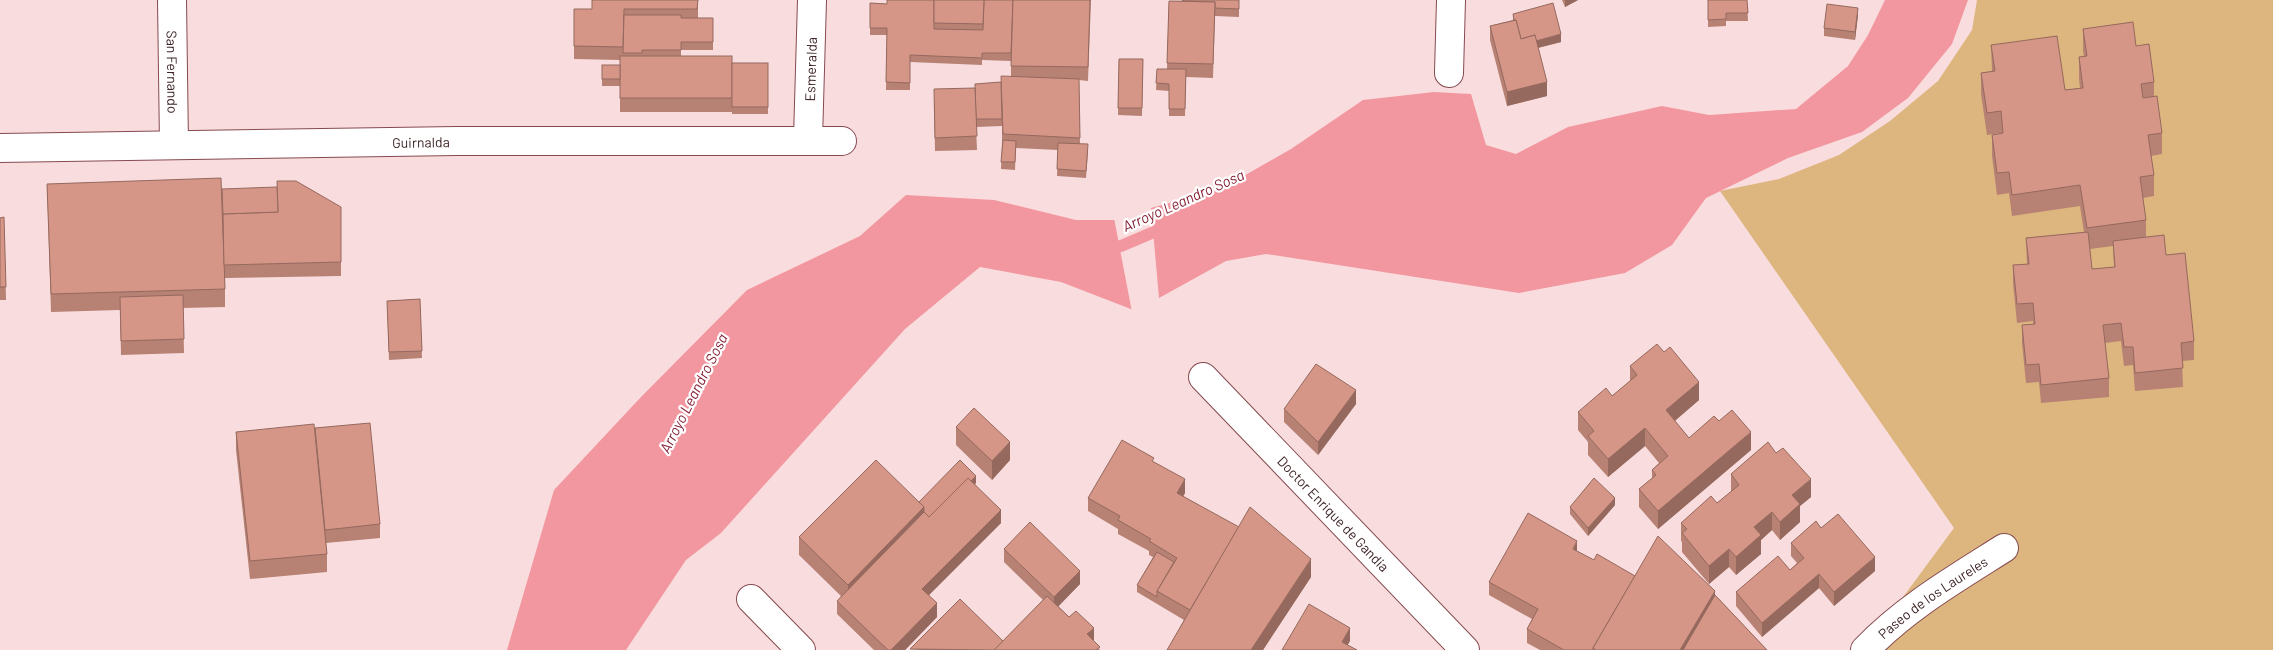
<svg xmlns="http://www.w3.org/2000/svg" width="2273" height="650" font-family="Barlow,sans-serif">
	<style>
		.green { fill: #ddb57e }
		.water { fill: #f2979f }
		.pier { fill: #f9ddde }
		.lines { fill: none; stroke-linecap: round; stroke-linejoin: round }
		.stream { stroke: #f2979f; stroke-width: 12 }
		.minor-casing { stroke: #854a50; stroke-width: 30 }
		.minor { stroke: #fff; stroke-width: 28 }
		.wall { fill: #b78174; fill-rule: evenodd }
		.shaded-wall { fill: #95695e }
		.building { fill: #d59687; stroke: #95695e }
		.labels { text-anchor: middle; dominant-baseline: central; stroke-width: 4.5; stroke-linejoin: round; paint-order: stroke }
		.street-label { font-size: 14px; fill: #3e2426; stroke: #fff }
		.water-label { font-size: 15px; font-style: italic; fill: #842033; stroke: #fff }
	</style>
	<rect width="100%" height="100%" fill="#f9ddde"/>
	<!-- green -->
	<path class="green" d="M 1977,0 L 2273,0 L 2273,650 L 1864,650 L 1954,528 L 1720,191 L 1779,179 L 1839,155 L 1890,121 L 1938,81 L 1972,30 Z"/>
	<!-- water -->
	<g class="water">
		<path d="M 1885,0 L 1968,0 L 1952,44 L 1908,98 L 1862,132 L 1788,158 L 1706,198 L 1672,245 L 1625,273 L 1519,293 L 1266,254 L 1226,261 L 1159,298 L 1151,208 L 1221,189 L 1291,149 L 1363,100 L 1434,92 L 1471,94 L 1486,145 L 1516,154 L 1568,127 L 1662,106 L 1709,115 L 1796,109 L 1848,66 L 1868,35 Z"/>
		<path d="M 906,195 L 994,200 L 1076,220 L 1117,220 L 1136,311 L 1061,282 L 980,267 L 905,329 L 721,533 L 686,560 L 626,650 L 507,650 L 554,490 L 641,397 L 747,290 L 860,236 Z"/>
	</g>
	<!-- pier -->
	<path class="pier" d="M 1114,218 L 1120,220 L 1139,310 L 1137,313 L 1132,312 Z"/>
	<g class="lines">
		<!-- stream -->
		<path class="stream" d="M 1107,247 L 1121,246 L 1168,226"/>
		<!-- minor casing -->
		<g class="minor-casing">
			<g id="minor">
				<path id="s1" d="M 172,0 L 174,145"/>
				<path d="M 1449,73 L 1451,0"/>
				<path id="s2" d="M 808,139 L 812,0"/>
				<path id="s3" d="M 0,148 L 457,141 L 842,141"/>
				<path id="s4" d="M 1203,377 L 1465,650"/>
				<path d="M 751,599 L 801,650"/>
				<path id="s5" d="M 1865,650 C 1905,608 1955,579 2004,548"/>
			</g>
		</g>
		<!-- minor -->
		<use href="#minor" class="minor"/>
	</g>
	<!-- wall -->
	<g class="wall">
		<path d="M 698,0 L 698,18 L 713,18 L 713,50 L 681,50 L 681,56 L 732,63 L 768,63 L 768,114 L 732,114 L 732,112 L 620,112 L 620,86 L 602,86 L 602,65 L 620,65 L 620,60 L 574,59 L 574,9 L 592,9 Z"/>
		<path d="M 887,0 L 1091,0 L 1088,81 L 1079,80 L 1080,144 L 1088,152 L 1086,178 L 1057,176 L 1058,150 L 1016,148 L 1015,170 L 1001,169 L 1002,143 L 1002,126 L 976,127 L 977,150 L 935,151 L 934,103 L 975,88 L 1001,82 L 1011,77 L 1011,61 L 982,60 L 982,65 L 910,62 L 910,90 L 886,90 L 887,35 L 870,35 L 870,3 L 887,4 Z"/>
		<path d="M 1239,0 L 1239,17 L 1215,16 L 1213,78 L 1186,77 L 1185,116 L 1169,116 L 1169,91 L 1156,90 L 1157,69 L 1167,69 L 1169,1 Z"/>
		<path d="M 1562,0 L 1578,0 L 1565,7 Z"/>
		<path d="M 1708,0 L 1747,0 L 1748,21 L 1726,21 L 1726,26 L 1708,27 Z"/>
		<path d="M 1513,14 L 1561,42 L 1538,48 L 1547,96 L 1507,106 L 1490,40 L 1490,26 L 1513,20 Z"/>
		<path d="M 1858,15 L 1855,40 L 1824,36 L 1824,28 Z"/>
		<path d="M 2083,29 L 2136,46 L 2154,82 L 2154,96 L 2162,133 L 2162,154 L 2151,156 L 2154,175 L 2154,196 L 2143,198 L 2146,220 L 2146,237 L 2166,255 L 2194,341 L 2194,360 L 2182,361 L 2183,387 L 2135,391 L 2133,365 L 2124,366 L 2121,341 L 2105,343 L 2109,378 L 2109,397 L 2041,403 L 2039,382 L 2026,383 L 2022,343 L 2022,325 L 2033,324 L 2033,321 L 2017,323 L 2013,283 L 2013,265 L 2027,264 L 2026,238 L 2084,232 L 2080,206 L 2012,216 L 2009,193 L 1997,195 L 1992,156 L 1992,135 L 2001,134 L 2001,133 L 1987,135 L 1981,94 L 1981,73 L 1992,71 L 1991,45 L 2065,90 L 2080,88 L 2079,79 L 2079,57 L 2084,57 L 2083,50 ZM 2113,246 L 2114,267 L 2092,269 L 2090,249 Z"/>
		<path d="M 1119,59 L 1143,59 L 1142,116 L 1118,115 Z"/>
		<path d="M 47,184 L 222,189 L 341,207 L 341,276 L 225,278 L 225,307 L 183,308 L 184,353 L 121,355 L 120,310 L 51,312 Z"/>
		<path d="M 4,217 L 6,300 L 0,300 L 0,218 Z"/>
		<path d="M 420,299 L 422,358 L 389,360 L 387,301 Z"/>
		<path d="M 1630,366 L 1699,400 L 1675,421 L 1689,438 L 1719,421 L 1751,450 L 1658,529 L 1639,507 L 1639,489 L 1652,478 L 1652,470 L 1659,463 L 1645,446 L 1608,477 L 1588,455 L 1588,442 L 1578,430 L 1578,412 L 1612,396 L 1630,381 Z"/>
		<path d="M 1356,404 L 1318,455 L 1284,422 L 1284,409 Z"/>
		<path d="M 956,427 L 1010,460 L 992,480 L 956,445 Z"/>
		<path d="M 315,428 L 380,524 L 380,538 L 326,543 L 327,554 L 327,572 L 250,579 L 236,450 L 236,432 Z"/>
		<path d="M 1154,462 L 1185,493 L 1183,496 L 1311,577 L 1263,650 L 1167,650 L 1184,620 L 1137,592 L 1137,585 L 1153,557 L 1149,555 L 1149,551 L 1118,534 L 1118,529 L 1088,511 L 1088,498 Z"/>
		<path d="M 1731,474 L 1811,497 L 1800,506 L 1800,522 L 1780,540 L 1772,530 L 1761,540 L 1761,554 L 1736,575 L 1729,567 L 1709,584 L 1682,552 L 1682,542 L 1681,541 L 1681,523 L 1717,503 L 1731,492 Z"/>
		<path d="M 976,483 L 975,484 L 1001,523 L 929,595 L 937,617 L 905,650 L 874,650 L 837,614 L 837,601 L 841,596 L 799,555 L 799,537 L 919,502 Z"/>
		<path d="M 1615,505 L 1588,536 L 1570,514 L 1570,507 Z"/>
		<path d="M 1821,528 L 1875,571 L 1834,606 L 1819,588 L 1762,637 L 1736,606 L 1736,592 L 1790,570 L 1797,563 L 1791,556 L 1791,543 Z"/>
		<path d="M 1004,549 L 1080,584 L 1058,606 L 1094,641 L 1100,650 L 910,650 L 1003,641 L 1043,600 L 1004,562 Z"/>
		<path d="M 1577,551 L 1594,560 L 1635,576 L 1715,595 L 1767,650 L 1540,650 L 1527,643 L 1527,629 L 1532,619 L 1489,595 L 1489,582 Z"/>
	</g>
	<!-- shaded-wall -->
	<g class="shaded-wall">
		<path d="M 1565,0 L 1578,0 L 1565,7 Z"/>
		<path d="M 1858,8 L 1858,15 L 1855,40 L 1855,32 Z"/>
		<path d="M 1561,34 L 1561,42 L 1521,52 L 1521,45 Z"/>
		<path d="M 1547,82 L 1547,96 L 1507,106 L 1507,92 Z"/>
		<path d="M 1699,382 L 1699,400 L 1666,428 L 1666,410 Z"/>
		<path d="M 1356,390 L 1356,404 L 1318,455 L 1318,442 Z"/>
		<path d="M 1645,428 L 1645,446 L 1608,477 L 1608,459 Z"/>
		<path d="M 1751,432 L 1751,450 L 1658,529 L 1658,511 Z"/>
		<path d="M 1010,442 L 1010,460 L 992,480 L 992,461 Z"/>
		<path d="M 976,476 L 976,483 L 929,530 L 929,523 Z"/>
		<path d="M 1185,479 L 1185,493 L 1177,507 L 1177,493 Z"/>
		<path d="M 1811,479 L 1811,497 L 1800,506 L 1800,522 L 1780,540 L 1780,522 L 1792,495 Z"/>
		<path d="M 1615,498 L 1615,505 L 1588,536 L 1588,528 Z"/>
		<path d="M 924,507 L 924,525 L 848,603 L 848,585 Z"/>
		<path d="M 1001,510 L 1001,523 L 922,602 L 922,589 Z"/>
		<path d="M 1772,512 L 1772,530 L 1761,540 L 1761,554 L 1736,575 L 1736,557 L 1754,527 Z"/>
		<path d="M 1577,541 L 1577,554 L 1573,549 Z"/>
		<path d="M 1729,549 L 1729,567 L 1709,584 L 1709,566 Z"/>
		<path d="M 1875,557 L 1875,571 L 1834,606 L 1834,592 Z"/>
		<path d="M 1311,559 L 1311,577 L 1263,650 L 1251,650 Z"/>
		<path d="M 1080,571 L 1080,584 L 1054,611 L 1054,597 Z"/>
		<path d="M 1819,574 L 1819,588 L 1762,637 L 1762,623 Z"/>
		<path d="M 1715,591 L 1715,609 L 1691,650 L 1680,650 Z"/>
		<path d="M 937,603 L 937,617 L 905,650 L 891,650 Z"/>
		<path d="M 1094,628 L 1094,646 L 1087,634 Z"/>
		<path d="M 1350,628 L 1350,641 L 1345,650 L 1342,642 Z"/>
	</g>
	<!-- building -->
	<g class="building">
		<path d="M 592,0 L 698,0 L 697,9 L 624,9 L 623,47 L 574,46 L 574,9 L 592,9 Z"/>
		<path d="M 887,0 L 934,0 L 934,29 L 983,30 L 984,0 L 1013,0 L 1011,53 L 982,53 L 982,58 L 910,55 L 910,83 L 886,82 L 887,28 L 870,28 L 870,3 L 887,4 Z"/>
		<path d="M 934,0 L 984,0 L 983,24 L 934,23 Z"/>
		<path d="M 1013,0 L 1090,0 L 1088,67 L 1011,66 Z"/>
		<path d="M 1183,0 L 1239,0 L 1239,9 L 1215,8 L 1215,2 L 1182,1 Z"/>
		<path d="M 1708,0 L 1747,0 L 1748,13 L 1726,13 L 1726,19 L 1708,20 Z"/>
		<path d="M 1169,1 L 1215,2 L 1213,64 L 1167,63 Z"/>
		<path d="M 1553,3 L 1561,34 L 1536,41 L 1535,35 L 1521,39 L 1516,20 L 1514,20 L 1513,14 Z"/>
		<path d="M 1827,4 L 1858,8 L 1855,32 L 1824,28 Z"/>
		<path d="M 624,15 L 681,15 L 681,18 L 713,18 L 713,42 L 681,42 L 681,50 L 642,50 L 642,53 L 623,53 Z"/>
		<path d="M 1516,20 L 1521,39 L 1535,35 L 1547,82 L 1507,92 L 1490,26 Z"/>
		<path d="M 2133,22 L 2136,46 L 2149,44 L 2154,82 L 2141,84 L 2143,98 L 2157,96 L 2162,133 L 2148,135 L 2154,175 L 2140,177 L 2146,220 L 2087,228 L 2080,185 L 2012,195 L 2009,172 L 1997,173 L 1992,135 L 2003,133 L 2001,111 L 1987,113 L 1981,73 L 1995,71 L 1991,45 L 2057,36 L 2065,90 L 2083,88 L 2079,57 L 2087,56 L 2083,29 Z"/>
		<rect x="620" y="56" width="112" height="42"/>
		<path d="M 1119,59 L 1143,59 L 1142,108 L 1118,108 Z"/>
		<rect x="732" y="63" width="36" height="44"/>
		<rect x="602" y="65" width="18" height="14"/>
		<path d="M 1157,69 L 1186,69 L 1185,109 L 1169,109 L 1169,84 L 1156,83 Z"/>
		<path d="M 1001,76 L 1079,79 L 1080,138 L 1003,134 Z"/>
		<path d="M 1001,82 L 1002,119 L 976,119 L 975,84 Z"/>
		<path d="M 975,88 L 977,136 L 935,138 L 934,89 Z"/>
		<path d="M 1003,140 L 1016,141 L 1015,162 L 1001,162 Z"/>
		<path d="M 1058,143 L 1088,144 L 1086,171 L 1057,169 Z"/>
		<path d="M 221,178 L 225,289 L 51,294 L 47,184 Z"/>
		<path d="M 277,181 L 296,181 L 341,207 L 341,262 L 224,265 L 223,214 L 278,212 Z"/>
		<path d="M 277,187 L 278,212 L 223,214 L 222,189 Z"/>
		<path d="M 4,217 L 6,287 L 0,287 L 0,218 Z"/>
		<path d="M 2088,232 L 2092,269 L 2115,267 L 2113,241 L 2164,235 L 2166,255 L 2185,253 L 2194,341 L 2181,343 L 2183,368 L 2135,373 L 2133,347 L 2124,347 L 2121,323 L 2103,325 L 2109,378 L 2041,385 L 2039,364 L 2026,365 L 2022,325 L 2035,324 L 2033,303 L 2017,304 L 2013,265 L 2029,264 L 2026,238 Z"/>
		<path d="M 183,295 L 184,339 L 121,341 L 120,297 Z"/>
		<path d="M 420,299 L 422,351 L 389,352 L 387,301 Z"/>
		<path d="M 1657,344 L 1664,352 L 1670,347 L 1699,382 L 1666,410 L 1689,438 L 1714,416 L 1719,421 L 1732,410 L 1751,432 L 1658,511 L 1639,489 L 1656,475 L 1652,470 L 1668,456 L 1645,428 L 1608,459 L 1588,436 L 1594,431 L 1578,412 L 1606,388 L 1612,396 L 1637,375 L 1630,366 Z"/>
		<path d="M 1316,364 L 1356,390 L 1318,442 L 1284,409 Z"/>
		<path d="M 974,408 L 1010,442 L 992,461 L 956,427 Z"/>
		<path d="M 370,423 L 380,524 L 325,530 L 315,428 Z"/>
		<path d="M 314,424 L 327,554 L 250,561 L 236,432 Z"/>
		<path d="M 1122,440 L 1154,458 L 1152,461 L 1185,479 L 1177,493 L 1239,527 L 1190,610 L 1157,591 L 1177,558 L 1149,541 L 1151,539 L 1118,520 L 1120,516 L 1088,498 Z"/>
		<path d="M 1768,442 L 1776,453 L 1783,448 L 1811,479 L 1792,495 L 1800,504 L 1780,522 L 1772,512 L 1754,527 L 1761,535 L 1736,557 L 1729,549 L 1709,566 L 1682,533 L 1687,529 L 1681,523 L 1711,496 L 1717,503 L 1739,485 L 1731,474 Z"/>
		<path d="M 876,460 L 924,507 L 848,585 L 799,537 Z"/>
		<path d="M 960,460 L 976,476 L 971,481 L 968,478 L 929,517 L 924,512 L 924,507 L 919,502 Z"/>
		<path d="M 968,478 L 1001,510 L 922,589 L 937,603 L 891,650 L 888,650 L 837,601 L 924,512 L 929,517 Z"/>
		<path d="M 1594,478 L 1615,498 L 1588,528 L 1570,507 Z"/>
		<path d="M 1250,507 L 1311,559 L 1251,650 L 1167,650 Z"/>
		<path d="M 1528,513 L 1577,541 L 1573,549 L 1594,560 L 1597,554 L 1635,576 L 1593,648 L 1593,650 L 1564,650 L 1527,629 L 1538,609 L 1489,582 Z"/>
		<path d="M 1838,514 L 1875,557 L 1834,592 L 1819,574 L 1762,623 L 1736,592 L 1778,556 L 1790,570 L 1804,558 L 1791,543 L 1816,521 L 1821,528 Z"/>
		<path d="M 1030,522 L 1080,571 L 1054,597 L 1004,549 Z"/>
		<path d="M 1658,536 L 1715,591 L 1680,650 L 1596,650 L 1593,648 Z"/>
		<path d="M 1157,552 L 1174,562 L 1157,591 L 1157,597 L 1137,585 Z"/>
		<path d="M 1715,595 L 1767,650 L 1683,650 Z"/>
		<path d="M 1047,596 L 1069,617 L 1076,611 L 1094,628 L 1087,634 L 1100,647 L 1096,650 L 994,650 Z"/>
		<path d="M 960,599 L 1003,641 L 994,650 L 910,649 Z"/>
		<path d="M 1309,604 L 1350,628 L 1342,642 L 1357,650 L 1282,650 Z"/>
	</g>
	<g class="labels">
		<!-- street labels -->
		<g class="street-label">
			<text stroke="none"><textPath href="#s2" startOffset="70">Esmeralda</textPath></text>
			<text stroke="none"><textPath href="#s1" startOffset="72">San Fernando</textPath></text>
			<text stroke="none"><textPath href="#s3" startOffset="421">Guirnalda</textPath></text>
			<text stroke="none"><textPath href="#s4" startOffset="189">Doctor Enrique de Gandia</textPath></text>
			<text stroke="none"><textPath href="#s5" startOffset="86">Paseo de los Laureles</textPath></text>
		</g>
		<!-- water labels -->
		<g class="water-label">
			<text transform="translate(1183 200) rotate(-24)">Arroyo Leandro Sosa</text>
			<text transform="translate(693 393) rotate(-63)">Arroyo Leandro Sosa</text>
		</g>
	</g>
</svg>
